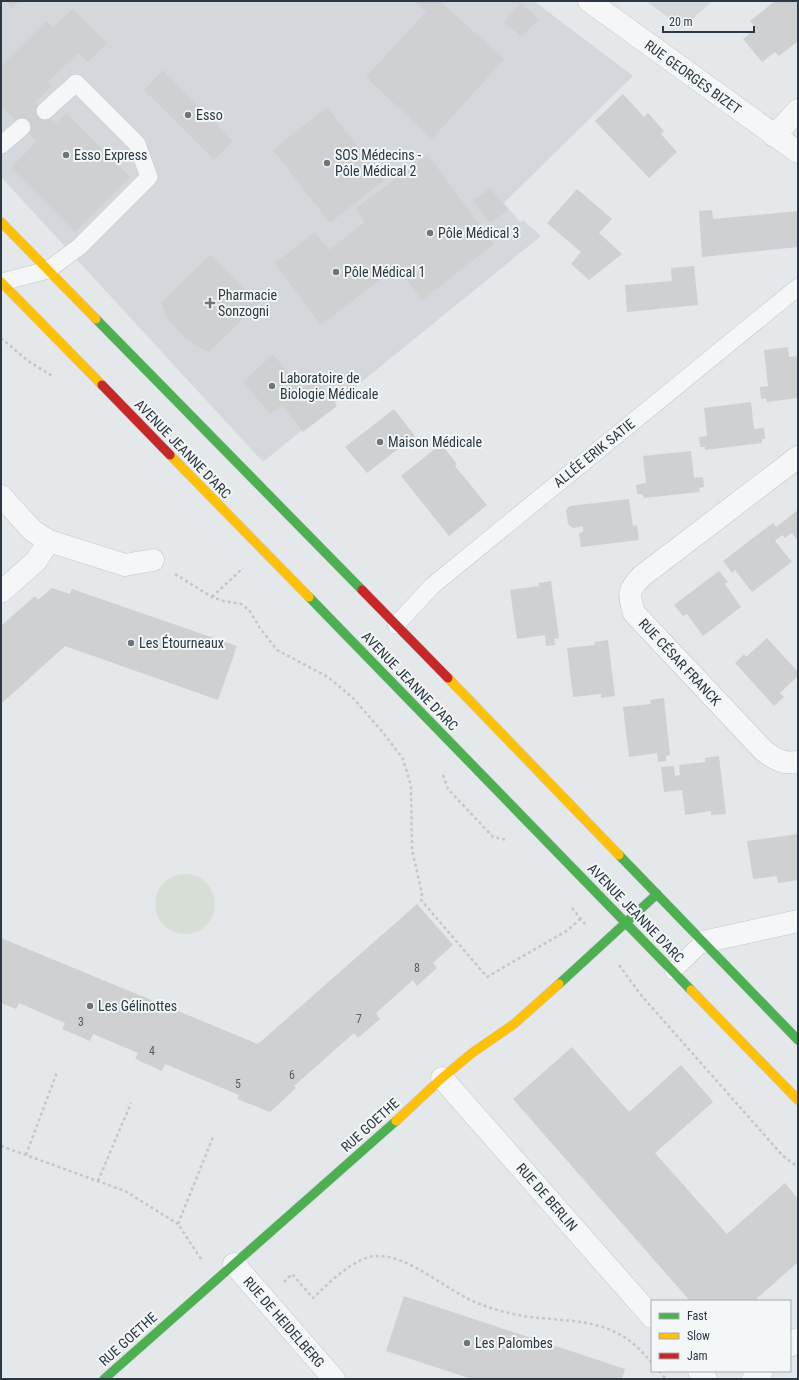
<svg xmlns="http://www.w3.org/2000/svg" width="799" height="1380" font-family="'Roboto Condensed',sans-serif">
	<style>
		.built { fill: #d4d8dd }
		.green { fill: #d7ded6 }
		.building { fill: #ced0d2 }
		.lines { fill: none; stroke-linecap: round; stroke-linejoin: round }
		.lane-casing { stroke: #c3c6c8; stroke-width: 18 }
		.street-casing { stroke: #c3c6c8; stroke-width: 23 }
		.fast-casing { stroke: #c3c6c8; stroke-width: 10 }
		.slow-casing { stroke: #c3c6c8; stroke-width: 10 }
		.jam-casing { stroke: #c3c6c8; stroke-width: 10 }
		.path { stroke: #c3c7c9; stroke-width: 2.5; stroke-dasharray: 3 3; stroke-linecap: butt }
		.lane { stroke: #f5f6f7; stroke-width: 17 }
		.street { stroke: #f5f6f7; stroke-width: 22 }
		.fast { stroke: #4caf50; stroke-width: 9 }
		.slow { stroke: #ffc107; stroke-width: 9 }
		.jam { stroke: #c62828; stroke-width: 9 }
		.poi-dot { fill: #6d767d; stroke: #f4f7f8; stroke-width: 1.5 }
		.labels { text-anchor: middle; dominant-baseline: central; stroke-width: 4; stroke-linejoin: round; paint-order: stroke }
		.number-label { font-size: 12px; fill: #555f68 }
		.street-label { font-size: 14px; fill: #2c3843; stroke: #f4f7f8 }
		.poi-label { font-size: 14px; fill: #2c3843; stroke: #f4f7f8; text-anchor: start }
	</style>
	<rect width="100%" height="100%" fill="#e5e8ea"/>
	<!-- built -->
	<g class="built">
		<path d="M 1,1 L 534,1 L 633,76 L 504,203 L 520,222 L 523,220 L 541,236 L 263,462 L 1,177 Z"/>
		<path d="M 646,1 L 712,1 L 683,28 Z"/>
	</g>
	<!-- green -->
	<circle class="green" cx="185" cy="904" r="30"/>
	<!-- building -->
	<g class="building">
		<path d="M 4,1 L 20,1 L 12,8 Z"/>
		<path d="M 418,1 L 440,1 L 504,59 L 432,139 L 366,77 L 426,12 L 416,3 Z"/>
		<path d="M 775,1 L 798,1 L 798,41 L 779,56 L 775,52 L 762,62 L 743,39 L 756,28 L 750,21 Z"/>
		<path d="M 521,3 L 539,19 L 522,37 L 504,22 Z"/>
		<path d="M 73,9 L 107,43 L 88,62 L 78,53 L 48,82 L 52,86 L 35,102 L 56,123 L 66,113 L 130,177 L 75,232 L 11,168 L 37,141 L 1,106 L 1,66 L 46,21 L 53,27 Z"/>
		<path d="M 163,70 L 233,141 L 214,160 L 144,90 Z"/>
		<path d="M 623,94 L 644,117 L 648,113 L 664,131 L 661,134 L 677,152 L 649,178 L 595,121 Z"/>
		<path d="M 327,107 L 384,180 L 330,223 L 273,150 Z"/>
		<path d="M 428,155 L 494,244 L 422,300 L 397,267 L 321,325 L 275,263 L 315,232 L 329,250 L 365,222 L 355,209 Z"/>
		<path d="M 490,188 L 508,210 L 490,223 L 473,201 Z"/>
		<path d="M 577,189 L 612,219 L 599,233 L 622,254 L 589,280 L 571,264 L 581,252 L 547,223 Z"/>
		<path d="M 712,210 L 713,219 L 798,211 L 798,247 L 702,257 L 699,211 Z"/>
		<path d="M 210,255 L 259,303 L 209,352 L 197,346 L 183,336 L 168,319 L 161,303 Z"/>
		<path d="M 694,266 L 698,305 L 627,312 L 625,285 L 672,281 L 671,268 Z"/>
		<path d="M 788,347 L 789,357 L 798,356 L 798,398 L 767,402 L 766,398 L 761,399 L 760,387 L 768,386 L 764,350 Z"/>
		<path d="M 273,354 L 301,389 L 315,379 L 337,406 L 303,432 L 282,405 L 270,414 L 243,382 Z"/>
		<path d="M 751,402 L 754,429 L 764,428 L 765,439 L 762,439 L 762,443 L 705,450 L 705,447 L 700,447 L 699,437 L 707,436 L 704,408 Z"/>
		<path d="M 394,409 L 415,436 L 367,473 L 345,447 Z"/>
		<path d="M 441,444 L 457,464 L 455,466 L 487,505 L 449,536 L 401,476 Z"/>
		<path d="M 691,451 L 694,478 L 703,477 L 704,487 L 699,488 L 700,492 L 644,498 L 642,494 L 637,494 L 636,485 L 646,483 L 643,456 Z"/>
		<path d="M 629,499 L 633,526 L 637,525 L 639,540 L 581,547 L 579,533 L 583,532 L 583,526 L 573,528 L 568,524 L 566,510 L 570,506 Z"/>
		<path d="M 798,510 L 798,540 L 792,533 L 785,538 L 782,535 L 775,541 L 792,562 L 752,592 L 735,570 L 732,573 L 723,561 L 773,523 L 776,527 Z"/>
		<path d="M 719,571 L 728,582 L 725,584 L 741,607 L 703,636 L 687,614 L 683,616 L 674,605 Z"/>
		<path d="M 551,581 L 559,638 L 554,639 L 555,645 L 546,646 L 545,635 L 517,639 L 510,590 L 539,586 L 538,583 Z"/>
		<path d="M 52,588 L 70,594 L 72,589 L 237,646 L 218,700 L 65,646 L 1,704 L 1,626 L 35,596 L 38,600 Z"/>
		<path d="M 767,638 L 798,672 L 798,676 L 780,693 L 784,697 L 774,706 L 735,663 L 744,654 L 746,657 Z"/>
		<path d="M 608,640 L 615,696 L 601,698 L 601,694 L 573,697 L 567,648 L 595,645 L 594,642 Z"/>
		<path d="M 664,698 L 670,755 L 666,756 L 666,761 L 658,762 L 657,753 L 629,757 L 623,707 L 651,704 L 650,700 Z"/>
		<path d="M 719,756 L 726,814 L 711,815 L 711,811 L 685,815 L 682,790 L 664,792 L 661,767 L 674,766 L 675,776 L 680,775 L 679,765 L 705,762 L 705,758 Z"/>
		<path d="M 798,834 L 798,880 L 778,883 L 777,876 L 753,879 L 747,841 Z"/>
		<path d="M 417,904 L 453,945 L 433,963 L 437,968 L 417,986 L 413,980 L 376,1013 L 380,1019 L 358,1038 L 354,1033 L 294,1086 L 296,1088 L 270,1112 L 237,1099 L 239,1095 L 165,1064 L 162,1071 L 135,1059 L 138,1053 L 93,1034 L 90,1041 L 62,1029 L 65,1023 L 19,1003 L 16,1009 L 1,1003 L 1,938 L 258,1044 Z"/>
		<path d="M 572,1047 L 629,1112 L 681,1065 L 710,1098 L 713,1102 L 655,1153 L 727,1234 L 785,1183 L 798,1199 L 798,1262 L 754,1301 L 690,1301 L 513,1099 Z"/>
		<path d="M 404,1296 L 625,1369 L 622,1379 L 472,1379 L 386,1351 Z"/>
	</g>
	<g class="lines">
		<!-- lane casing -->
		<g class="lane-casing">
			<g id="lane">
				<path d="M 1,145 L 22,127"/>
				<path d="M 2,282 L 48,270 L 79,247 L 149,177 L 137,144 L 76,83 L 45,111"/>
				<path d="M 396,625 L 432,586 L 798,287"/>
				<path d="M 673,971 L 703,942"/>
			</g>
		</g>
		<!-- street casing -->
		<g class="street-casing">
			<g id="street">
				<path d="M 589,1 L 798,152"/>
				<path d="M 774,136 L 798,110"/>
				<path d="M 798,457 L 642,576 C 628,590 628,594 634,613 L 764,751 C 776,760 783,764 798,762"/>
				<path d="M 1,496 L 33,531 L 49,541 L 125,565 L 153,560"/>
				<path d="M 1,592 L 36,561 L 49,541"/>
				<path d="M 703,942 L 798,921"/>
				<path d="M 442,1078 L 652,1317"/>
				<path d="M 234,1264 L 334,1379"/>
				<path d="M 790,1346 L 798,1339"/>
				<path d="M 699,1371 L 706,1379"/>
				<path d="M 753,1379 L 762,1371"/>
			</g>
		</g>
		<!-- fast casing -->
		<g class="fast-casing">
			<g id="fast">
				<path d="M 96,319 L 362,590"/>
				<path d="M 309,597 L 691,990"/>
				<path d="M 619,855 L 798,1040"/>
				<path d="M 559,984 L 657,894"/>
				<path d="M 104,1379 L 396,1121"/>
			</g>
		</g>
		<!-- slow casing -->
		<g class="slow-casing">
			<g id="slow">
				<path d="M 1,222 L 96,319"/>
				<path d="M 1,282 L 102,385"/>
				<path d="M 170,455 L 309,597"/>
				<path d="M 448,678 L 619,855"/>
				<path d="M 691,990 L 798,1100"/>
				<path d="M 396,1121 L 442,1078 L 472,1053 L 514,1024 L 559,984"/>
			</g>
		</g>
		<!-- jam casing -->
		<g class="jam-casing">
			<g id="jam">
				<path d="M 102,385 L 170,455"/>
				<path d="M 362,590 L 448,678"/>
			</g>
		</g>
		<!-- path -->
		<g class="path">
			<path d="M 1,338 L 28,361 L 54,377"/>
			<path d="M 175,574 L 212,597 L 223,601 L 241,604 L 249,610 L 260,628 L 277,650 L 328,677 L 354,699 L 385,735 L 403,759 L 411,786 L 412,850 L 422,894 L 421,900 L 487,977 L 568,930 L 580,919"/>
			<path d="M 212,597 L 243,568"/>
			<path d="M 443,775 L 448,789 L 493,837 L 507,840"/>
			<path d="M 572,908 L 585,924"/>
			<path d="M 619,965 L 641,995 L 783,1156 L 798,1167"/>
			<path d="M 1,1146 L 125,1191 L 178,1224"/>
			<path d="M 26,1155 L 57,1072"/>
			<path d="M 98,1181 L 131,1103"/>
			<path d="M 201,1259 L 178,1224 L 213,1137"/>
			<path d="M 284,1282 L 292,1274 L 313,1298 C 328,1284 353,1258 375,1256 C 405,1254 439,1284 465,1297 C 483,1307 503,1312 523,1316 C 554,1321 586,1318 615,1332 C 630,1339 641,1350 652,1363"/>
			<path d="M 659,1371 L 666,1379"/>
		</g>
		<!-- lane -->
		<use href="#lane" class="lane"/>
		<!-- street -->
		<use href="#street" class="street"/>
		<!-- fast -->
		<use href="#fast" class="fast"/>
		<!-- slow -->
		<use href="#slow" class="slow"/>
		<!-- jam -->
		<use href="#jam" class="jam"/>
	</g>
	<!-- markers -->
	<g class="poi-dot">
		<circle cx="188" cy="115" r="4"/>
		<circle cx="66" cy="155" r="4"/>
		<circle cx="327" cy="163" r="4"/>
		<circle cx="430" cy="233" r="4"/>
		<circle cx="336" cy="272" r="4"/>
		<path d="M208 297h4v4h4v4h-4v4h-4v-4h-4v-4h4z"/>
		<circle cx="272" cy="386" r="4"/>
		<circle cx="380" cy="442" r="4"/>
		<circle cx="131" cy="643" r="4"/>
		<circle cx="90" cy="1006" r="4"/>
		<circle cx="467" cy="1343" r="4"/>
	</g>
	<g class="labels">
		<!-- number labels -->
		<g class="number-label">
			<text x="417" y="968">8</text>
			<text x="359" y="1019">7</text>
			<text x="81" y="1022">3</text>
			<text x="152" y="1051">4</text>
			<text x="292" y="1075">6</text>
			<text x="238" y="1084">5</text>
		</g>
		<!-- street labels -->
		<g class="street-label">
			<text transform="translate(693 77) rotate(36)">RUE GEORGES BIZET</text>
			<text transform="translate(183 449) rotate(46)">AVENUE JEANNE D'ARC</text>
			<text transform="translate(594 453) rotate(-39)">ALLÉE ERIK SATIE</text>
			<text transform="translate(680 662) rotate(47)">RUE CÉSAR FRANCK</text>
			<text transform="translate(410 681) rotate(46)">AVENUE JEANNE D'ARC</text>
			<text transform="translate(636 913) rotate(46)">AVENUE JEANNE D'ARC</text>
			<text transform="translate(370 1125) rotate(-42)">RUE GOETHE</text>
			<text transform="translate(547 1197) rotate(49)">RUE DE BERLIN</text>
			<text transform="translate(284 1322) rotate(49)">RUE DE HEIDELBERG</text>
			<text transform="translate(128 1339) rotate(-42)">RUE GOETHE</text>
		</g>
		<!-- poi labels -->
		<g class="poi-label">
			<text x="196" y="115">Esso</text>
			<text x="74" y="155">Esso Express</text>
			<text x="335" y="155">SOS Médecins -<tspan x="335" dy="16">Pôle Médical 2</tspan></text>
			<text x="438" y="233">Pôle Médical 3</text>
			<text x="344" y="272">Pôle Médical 1</text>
			<text x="218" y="295">Pharmacie<tspan x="218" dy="16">Sonzogni</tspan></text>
			<text x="280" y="378">Laboratoire de<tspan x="280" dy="16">Biologie Médicale</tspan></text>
			<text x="388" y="442">Maison Médicale</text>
			<text x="139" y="643">Les Étourneaux</text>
			<text x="98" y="1006">Les Gélinottes</text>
			<text x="475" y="1343">Les Palombes</text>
		</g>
	</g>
	<!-- border -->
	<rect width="799" height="1380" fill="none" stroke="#2c3843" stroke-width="4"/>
	<!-- legend -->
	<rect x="651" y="1300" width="140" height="72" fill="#f4f7f8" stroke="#a4abb0"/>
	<rect x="659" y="1313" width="20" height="6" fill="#4caf50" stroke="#a4abb0"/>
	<text x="687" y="1320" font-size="12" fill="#2c3843">Fast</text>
	<rect x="659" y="1333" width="20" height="6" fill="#ffc107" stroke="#a4abb0"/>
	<text x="687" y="1340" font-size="12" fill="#2c3843">Slow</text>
	<rect x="659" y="1353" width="20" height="6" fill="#c62828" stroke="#a4abb0"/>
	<text x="687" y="1360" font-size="12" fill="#2c3843">Jam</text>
	<!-- scale -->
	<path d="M663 26v6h91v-6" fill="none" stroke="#2c3843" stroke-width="2"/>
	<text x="669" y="26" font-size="12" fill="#2c3843" stroke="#f4f7f8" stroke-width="3" paint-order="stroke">20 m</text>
</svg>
